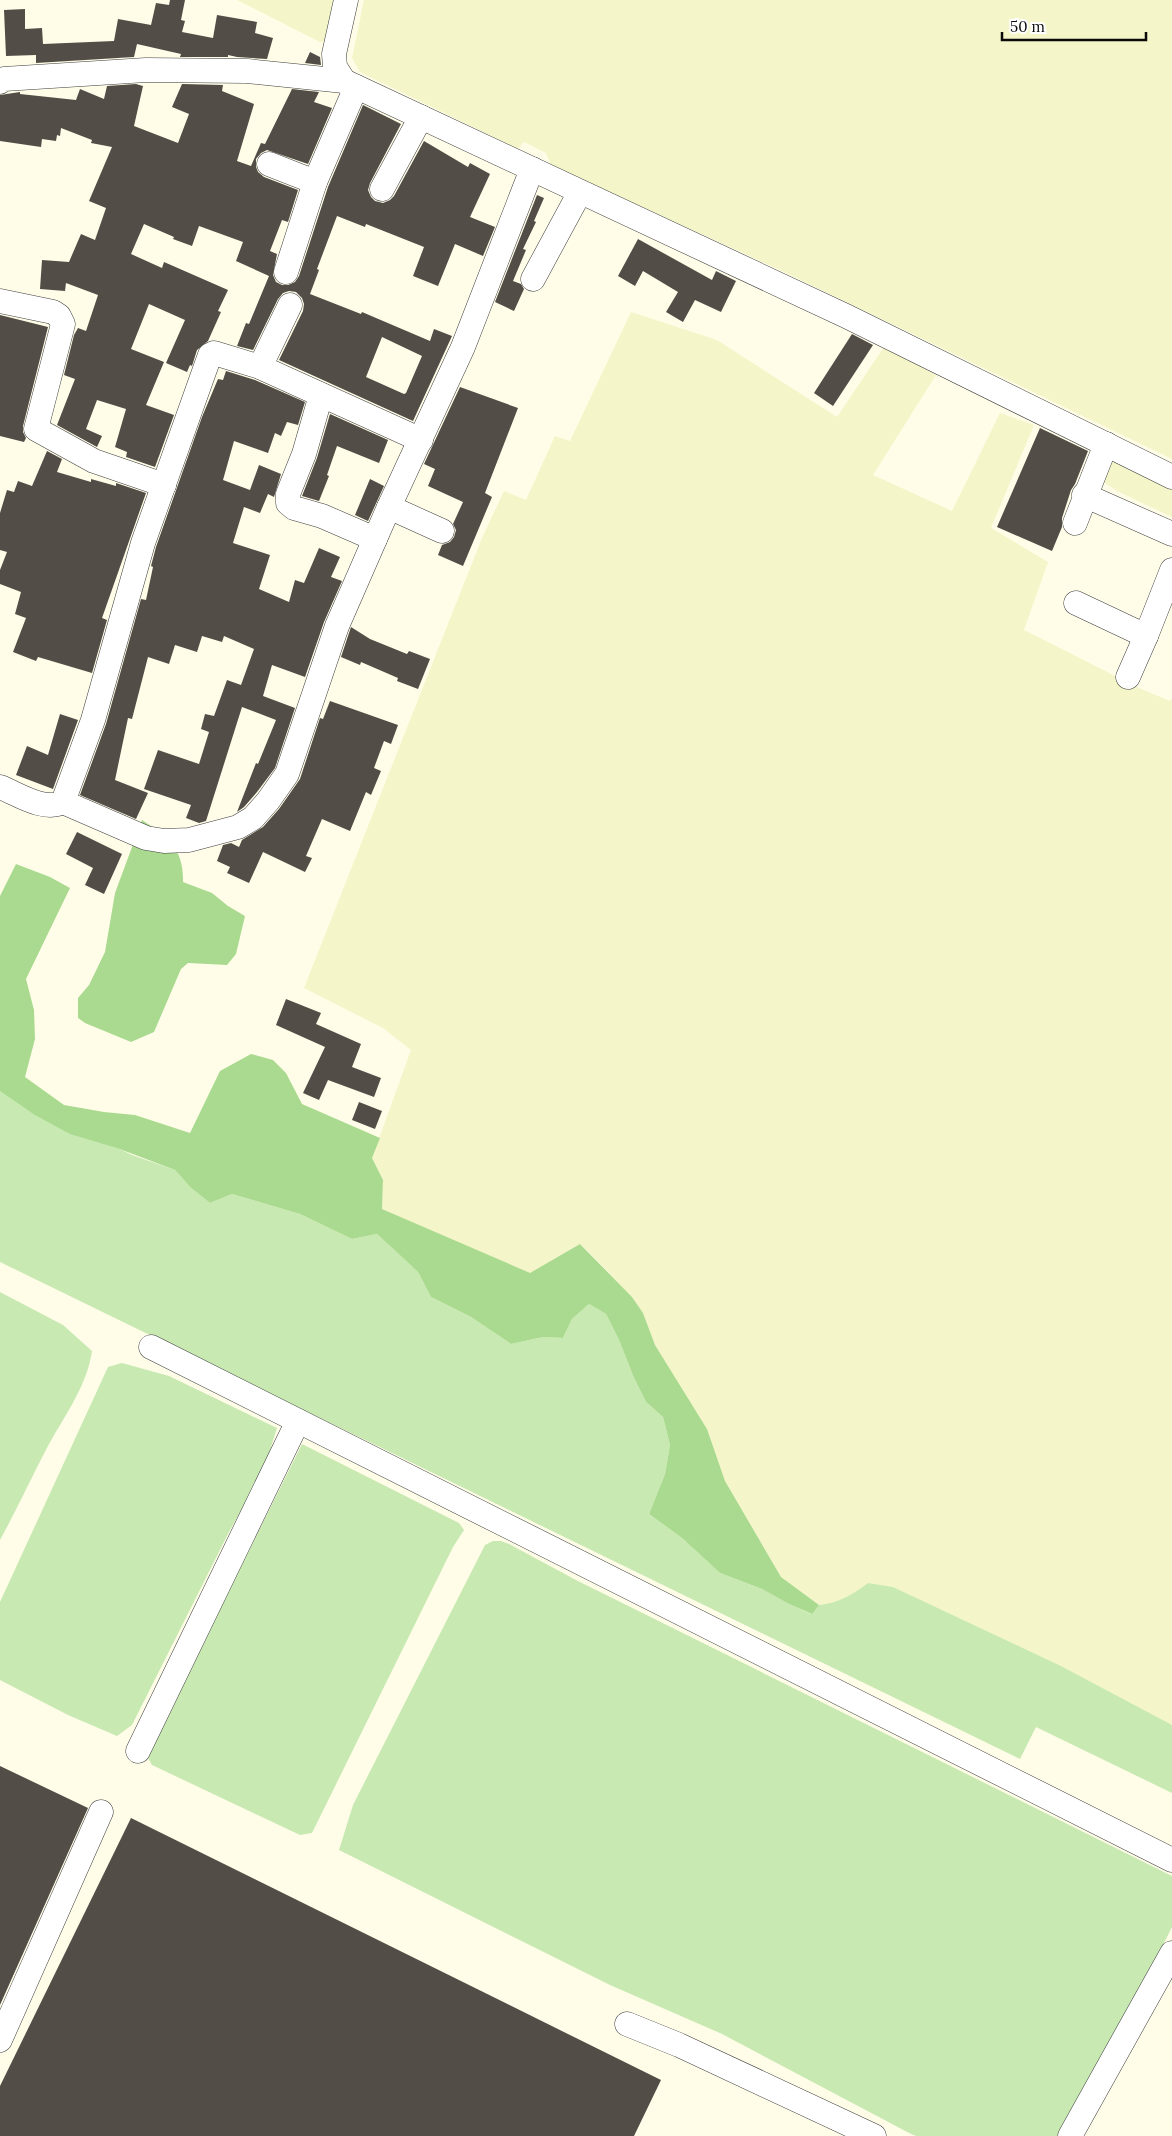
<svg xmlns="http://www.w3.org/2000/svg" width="1172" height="2136" font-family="Lora,serif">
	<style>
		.farmland { fill: #f4f5c8 }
		.green { fill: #c8e9b2 }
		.forest { fill: #aada90 }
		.building { fill: #534d47; fill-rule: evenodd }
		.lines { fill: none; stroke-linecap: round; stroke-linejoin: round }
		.minor-casing { stroke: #3d3d3d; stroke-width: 25 }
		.minor { stroke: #fff; stroke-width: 24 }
	</style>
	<rect width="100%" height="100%" fill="#fffde8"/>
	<!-- farmland -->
	<g class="farmland">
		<path d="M 237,0 L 338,0 L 328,41 L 320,42 Z"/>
		<path d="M 364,0 L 1172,0 L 1172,459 L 780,270 L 551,165 L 546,153 L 524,142 L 518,149 L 360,72 L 352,58 Z"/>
		<path d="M 631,312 L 717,340 L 837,417 L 884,347 L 936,375 L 873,475 L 952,511 L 1000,413 L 1034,425 L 991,528 L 1048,562 L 1024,630 L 1139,688 L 1170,701 L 1172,698 L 1172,1725 L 1061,1666 L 893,1587 L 868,1583 L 847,1598 L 833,1604 L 819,1605 L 781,1577 L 725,1481 L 707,1429 L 655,1345 L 643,1313 L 632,1297 L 586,1249 L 580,1244 L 530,1274 L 382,1209 L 383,1180 L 372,1158 L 411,1050 L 383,1028 L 304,988 L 482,538 L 504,491 L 526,500 L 555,436 L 570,441 Z"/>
		<path d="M 1113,459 L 1172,488 L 1172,517 L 1119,492 L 1103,482 Z"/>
	</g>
	<!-- green -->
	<g class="green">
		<path d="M 0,1091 L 132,1155 L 175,1170 L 190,1187 L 210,1203 L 232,1194 L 300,1214 L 352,1239 L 377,1234 L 418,1272 L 431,1297 L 471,1317 L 511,1344 L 543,1337 L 563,1338 L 572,1319 L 589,1304 L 606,1314 L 619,1340 L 634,1378 L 646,1402 L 663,1417 L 670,1445 L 665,1474 L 649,1514 L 682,1538 L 720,1573 L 762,1589 L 789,1604 L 811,1614 L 819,1605 C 839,1603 852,1595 868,1583 L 893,1587 L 1061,1666 L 1172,1725 L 1172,1793 L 1036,1727 L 1020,1759 L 0,1262 Z"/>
		<path d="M 0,1292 L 63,1325 L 92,1351 C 87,1385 66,1414 49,1444 C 32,1476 17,1509 0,1540 Z"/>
		<path d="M 122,1363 L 169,1376 L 277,1428 L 264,1469 L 229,1532 L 132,1725 L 117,1736 L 68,1715 L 0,1680 L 0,1602 L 108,1367 Z"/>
		<path d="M 302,1444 L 459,1523 L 464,1530 L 453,1547 L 312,1833 L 300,1835 L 152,1765 L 147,1756 Z"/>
		<path d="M 493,1541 L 501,1541 L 509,1544 L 576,1580 L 1172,1876 L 1172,1927 L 1156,1959 L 1057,2136 L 916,2136 L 911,2134 L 722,2034 L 610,1985 L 339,1850 L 353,1805 L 485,1545 Z"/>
	</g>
	<!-- forest -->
	<g class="forest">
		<path d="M 142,820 C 168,837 184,849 183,882 L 212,893 L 228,906 L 245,916 L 236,954 L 227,965 L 188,963 L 181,969 L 154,1032 L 131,1042 L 85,1023 L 78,1018 L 78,998 L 89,985 L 105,952 L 115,893 Z"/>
		<path d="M 16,864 L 50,877 L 70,888 L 26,979 L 34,1010 L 35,1039 L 25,1077 L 64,1105 L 104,1112 L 135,1115 L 190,1133 L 220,1071 L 251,1054 L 273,1060 L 286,1073 L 302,1104 L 380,1138 L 372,1158 L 383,1180 L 382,1209 L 530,1273 L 580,1244 L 632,1297 L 643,1313 L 655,1345 L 707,1429 L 725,1481 L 781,1577 L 819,1605 L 812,1614 L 789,1604 L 762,1589 L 720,1573 L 682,1538 L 649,1514 L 665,1474 L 670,1445 L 663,1417 L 646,1402 L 634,1378 L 619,1340 L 606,1314 L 589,1304 L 572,1319 L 563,1338 L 543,1337 L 511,1344 L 471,1317 L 431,1297 L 418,1272 L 377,1234 L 352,1239 L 300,1214 L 232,1194 L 210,1203 L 190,1187 L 175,1170 L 117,1148 L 70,1134 L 35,1115 L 0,1091 L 0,896 Z"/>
	</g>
	<!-- building -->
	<g class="building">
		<path d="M 170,0 L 185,0 L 181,20 L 185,21 L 182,32 L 213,38 L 217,15 L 257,22 L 255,33 L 273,38 L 267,59 L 237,57 L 228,55 L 228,57 L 180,57 L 181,54 L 137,44 L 134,57 L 36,63 L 36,55 L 6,56 L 4,10 L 25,9 L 25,29 L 42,28 L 43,44 L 114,41 L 118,19 L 151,25 L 156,3 L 169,5 Z"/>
		<path d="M 310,52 L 320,57 L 321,65 L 305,63 Z"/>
		<path d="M 136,84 L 143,86 L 134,126 L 178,143 L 189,114 L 172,107 L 182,84 L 223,85 L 222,91 L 254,104 L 237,161 L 251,166 L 261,143 L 265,144 L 292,89 L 319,92 L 314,102 L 332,108 L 308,164 L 267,150 L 261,153 L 256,159 L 256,167 L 258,172 L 264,177 L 298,190 L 288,222 L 282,220 L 270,251 L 277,254 L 273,275 L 276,282 L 282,285 L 288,285 L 295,282 L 299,276 L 328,187 L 363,105 L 401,124 L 370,183 L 368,190 L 371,197 L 375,201 L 383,203 L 390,200 L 394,196 L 424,141 L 468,167 L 470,163 L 490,174 L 470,217 L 495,227 L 483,256 L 455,244 L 438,286 L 413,276 L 424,247 L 366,224 L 365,227 L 337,216 L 317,269 L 319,270 L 310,294 L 361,314 L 362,312 L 430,341 L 434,329 L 452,336 L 413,421 L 279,360 L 303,311 L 304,304 L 302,298 L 296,292 L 289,291 L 283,293 L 278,299 L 253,350 L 237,346 L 246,323 L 249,324 L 269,276 L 236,261 L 243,242 L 199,226 L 192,246 L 173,239 L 174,237 L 144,224 L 131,254 L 162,268 L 164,262 L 228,290 L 218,311 L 221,312 L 208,341 L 197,350 L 192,366 L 190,365 L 187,372 L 166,363 L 185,320 L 149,304 L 131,349 L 164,362 L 146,405 L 174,415 L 155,467 L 126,457 L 127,452 L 115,447 L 126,409 L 97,400 L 86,429 L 102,436 L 97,447 L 57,425 L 75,379 L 64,375 L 74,335 L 78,328 L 86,331 L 98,295 L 66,283 L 65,291 L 40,289 L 42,260 L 69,262 L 81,234 L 95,240 L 106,208 L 89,201 L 112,147 L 91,143 L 92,140 L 61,128 L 60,136 L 57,135 L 56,141 L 42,139 L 41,147 L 0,141 L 0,95 L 20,92 L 20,94 L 76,100 L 80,89 L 104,99 L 107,86 ZM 382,337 L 422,356 L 406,393 L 404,394 L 366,377 Z"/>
		<path d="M 537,195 L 544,198 L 534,221 L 536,222 L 523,249 L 526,250 L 513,281 L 521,284 L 524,289 L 514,311 L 495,302 Z"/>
		<path d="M 638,239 L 712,280 L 716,271 L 736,281 L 721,312 L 695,300 L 683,322 L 666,312 L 678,292 L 643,271 L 635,286 L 618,276 Z"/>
		<path d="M 0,315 L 48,327 L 23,426 L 23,432 L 26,438 L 24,442 L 0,436 Z"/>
		<path d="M 852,334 L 873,345 L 833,406 L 814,393 Z"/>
		<path d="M 226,371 L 255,380 L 305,402 L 298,425 L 287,422 L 281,436 L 275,433 L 268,453 L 234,441 L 223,480 L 250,490 L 259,465 L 281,474 L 274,497 L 268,494 L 260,513 L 244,507 L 233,543 L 270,555 L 259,589 L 289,602 L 295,580 L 304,583 L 319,548 L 340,557 L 331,577 L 342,581 L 324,622 L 305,677 L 272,665 L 263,696 L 295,708 L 275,768 L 257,792 L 244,807 L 237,812 L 256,763 L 258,764 L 276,720 L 242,707 L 206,821 L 199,823 L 186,818 L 191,805 L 144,789 L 158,750 L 199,764 L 209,732 L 201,729 L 205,714 L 214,716 L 227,680 L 241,685 L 254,649 L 224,636 L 222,642 L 202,636 L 197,652 L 175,645 L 169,664 L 148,657 L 132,719 L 128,718 L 115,780 L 148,793 L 136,819 L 80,795 L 106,724 L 141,599 L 146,600 L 153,567 L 151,566 L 156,547 L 202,417 L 218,379 L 223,380 Z"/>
		<path d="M 460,387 L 518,408 L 485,493 L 492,497 L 463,566 L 438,555 L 442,545 L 450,542 L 454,537 L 456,530 L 453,524 L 463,502 L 428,486 L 435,469 L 424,464 Z"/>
		<path d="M 330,414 L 388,440 L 379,463 L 337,446 L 327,475 L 329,476 L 319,501 L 302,496 L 317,458 Z"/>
		<path d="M 1040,428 L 1088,451 L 1075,484 L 1071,490 L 1062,518 L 1062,527 L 1052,551 L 997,527 Z"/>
		<path d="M 47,451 L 62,459 L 57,472 L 91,482 L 91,479 L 116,486 L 116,483 L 146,493 L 102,618 L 107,620 L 92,673 L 38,657 L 36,661 L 13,652 L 26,618 L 15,614 L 21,592 L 0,584 L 0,570 L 7,552 L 0,550 L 0,513 L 7,490 L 14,492 L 18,481 L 32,486 Z"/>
		<path d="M 370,479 L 384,486 L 368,521 L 355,515 Z"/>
		<path d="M 351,627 L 370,639 L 407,654 L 409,651 L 430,659 L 418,689 L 397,681 L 398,678 L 361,662 L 360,665 L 341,657 Z"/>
		<path d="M 330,701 L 398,725 L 391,744 L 384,741 L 374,768 L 381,771 L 371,795 L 366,792 L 350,831 L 322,819 L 306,856 L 312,858 L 305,872 L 263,852 L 249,883 L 227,873 L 230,867 L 217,861 L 223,845 L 231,843 L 239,847 L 242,840 L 263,827 L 279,809 L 300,779 L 320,718 L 323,719 Z"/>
		<path d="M 60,714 L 78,720 L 53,789 L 16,775 L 27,746 L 48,755 Z"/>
		<path d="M 77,832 L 122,854 L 104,894 L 85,885 L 93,868 L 66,854 Z"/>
		<path d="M 286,999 L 321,1013 L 316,1024 L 361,1044 L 352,1067 L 381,1078 L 374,1097 L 328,1080 L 319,1100 L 303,1093 L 325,1047 L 276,1025 Z"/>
		<path d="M 359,1102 L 382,1111 L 375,1129 L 352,1120 Z"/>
		<path d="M 0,1766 L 88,1808 L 0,2005 Z"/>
		<path d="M 131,1818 L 661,2080 L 634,2136 L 0,2136 L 0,2086 Z"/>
	</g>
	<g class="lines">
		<!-- minor casing -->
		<g class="minor-casing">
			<g id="minor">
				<path d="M 346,0 L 334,54 L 335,67 L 344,81 L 846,316 L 1172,477"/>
				<path d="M 0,82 L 4,79 L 146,70 L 247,71 L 344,81"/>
				<path d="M 269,164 L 315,182"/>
				<path d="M 382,189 L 421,117"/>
				<path d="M 286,272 L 315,182 L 356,87"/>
				<path d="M 533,279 L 580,192"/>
				<path d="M 0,301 L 53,312 L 59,316 L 63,324 L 36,429 L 94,461 L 164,485"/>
				<path d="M 260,367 L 290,305"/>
				<path d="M 321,395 L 304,454 L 288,494 L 288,503 L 294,508 L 322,516 L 375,539"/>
				<path d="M 1084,495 L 1172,534"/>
				<path d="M 389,507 L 442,531"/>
				<path d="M 1075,523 L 1106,444"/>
				<path d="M 1076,603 L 1146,636 L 1172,570"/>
				<path d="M 1128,677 L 1146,636"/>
				<path d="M 0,787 C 18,794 44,812 63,802 L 93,720 L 143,543 L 210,355 L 214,353 L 260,367 L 421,440"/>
				<path d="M 63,802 L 146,838 L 164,841 L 189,840 L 238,827 L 253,818 L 268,801 L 287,774 L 337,626 L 389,507 L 463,347 L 532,169"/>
				<path d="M 151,1347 L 1172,1860"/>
				<path d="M 138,1751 L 298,1421"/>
				<path d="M 627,2024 L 679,2045 L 874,2136"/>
				<path d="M 0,2040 L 101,1812"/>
				<path d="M 1070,2136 L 1172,1953"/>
			</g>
		</g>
		<!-- minor -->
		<use href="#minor" class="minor"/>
	</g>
	<!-- scale -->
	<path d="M1002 32v8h144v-8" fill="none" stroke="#0a0a0a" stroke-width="2.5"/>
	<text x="1010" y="32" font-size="15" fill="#0a0a0a" stroke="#ffffff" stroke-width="4" paint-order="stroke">50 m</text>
</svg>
